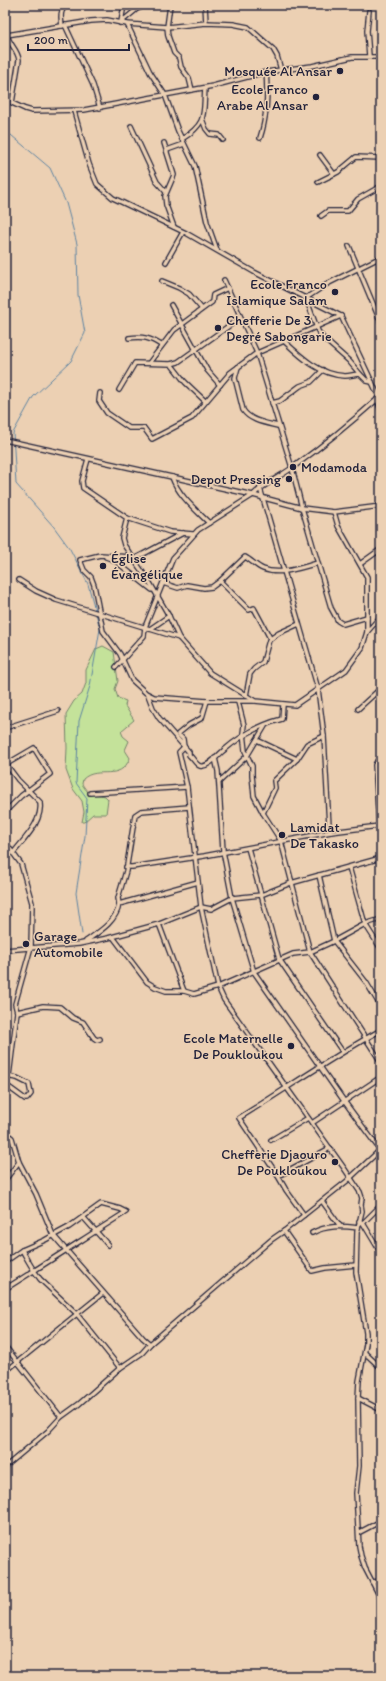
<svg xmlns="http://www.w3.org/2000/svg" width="386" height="1681" font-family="Itim,sans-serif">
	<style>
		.green { fill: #c4e29a; stroke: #73826a }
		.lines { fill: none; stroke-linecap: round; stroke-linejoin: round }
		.stream { stroke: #5d83a2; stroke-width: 1 }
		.minor-casing { stroke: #22223b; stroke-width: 6 }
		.minor { stroke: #ecd0b3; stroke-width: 3.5 }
		.poi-dot { fill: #22223b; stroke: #ecd0b3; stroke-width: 1.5 }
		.labels { text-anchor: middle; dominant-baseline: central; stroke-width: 3; stroke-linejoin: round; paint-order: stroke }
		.poi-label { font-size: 14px; fill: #22223b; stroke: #ecd0b3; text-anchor: end }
	</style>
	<rect width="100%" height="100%" fill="#ecd0b3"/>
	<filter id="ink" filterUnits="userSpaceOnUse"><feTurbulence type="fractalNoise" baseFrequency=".025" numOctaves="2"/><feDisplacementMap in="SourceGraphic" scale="8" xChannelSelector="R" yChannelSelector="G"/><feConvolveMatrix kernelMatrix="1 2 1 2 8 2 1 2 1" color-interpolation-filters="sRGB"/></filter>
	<g filter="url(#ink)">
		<!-- green -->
		<path class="green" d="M 103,646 L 114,652 L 118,681 L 115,689 L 118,698 L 126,701 L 125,706 L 134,720 L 121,731 L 123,736 L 129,741 L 125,750 L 130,758 C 120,783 98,765 83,779 L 82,784 C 90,797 92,793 105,796 L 108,799 L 106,814 L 93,814 L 84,822 L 82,822 L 84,812 L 82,801 L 73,789 L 66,770 L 67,748 L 66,714 L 74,701 L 82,694 L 86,683 L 86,670 L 96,649 Z"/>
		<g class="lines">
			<!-- stream -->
			<g class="stream">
				<path d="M 5,130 L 50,168 L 66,203 L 77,244 L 78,295 L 85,333 L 71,361 L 33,397 L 13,433 L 16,484 L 54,527 L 70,549 L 88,584 L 95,610"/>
				<path d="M 82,934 L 76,893 L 85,836 L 87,798 L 76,783 L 79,721 L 90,686 L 100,629 L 96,613"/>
			</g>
			<!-- minor casing -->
			<g class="minor-casing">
				<g id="minor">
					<path d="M 170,5 L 167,27 L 168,36 L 174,53 L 179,58 L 181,67 L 189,78 L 192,90"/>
					<path d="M 205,5 L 206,23"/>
					<path d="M 121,22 L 124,5"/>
					<path d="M 120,23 L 137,9 L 147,5"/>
					<path d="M 127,24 L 167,27 L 206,23 L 233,24 L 248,27 L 273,49 L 277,56 L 281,70"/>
					<path d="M 65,25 L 93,85 L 100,108"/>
					<path d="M 62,26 C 61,17 59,10 68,5"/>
					<path d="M 369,56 L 367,31 L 369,11"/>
					<path d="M 74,111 L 89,164 L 97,184 L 113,198 L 186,233 L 254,272 L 341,316 L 379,397"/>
					<path d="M 202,119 L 206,129 L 210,134 L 219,135 L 223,140"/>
					<path d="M 131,126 L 157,182 L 166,192"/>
					<path d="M 260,138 C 267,117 268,94 266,72"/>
					<path d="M 182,139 C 208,123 203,114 205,88"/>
					<path d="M 164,143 L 174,175 L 165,196 L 166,205 L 174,227"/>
					<path d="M 167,150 L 184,144"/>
					<path d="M 320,155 L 334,174"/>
					<path d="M 318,182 L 338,172 L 356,157 L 381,158"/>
					<path d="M 321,216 L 328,211 L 348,211 L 358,199 L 381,186"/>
					<path d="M 349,246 L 381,323"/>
					<path d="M 217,250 L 207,222 L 195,166 L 178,131 L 165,95 L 150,72 L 127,24 L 107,20 L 91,21 L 7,35 C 9,44 18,50 19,60 L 12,103 L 25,109 L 32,111 L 84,110 L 213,86 L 266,72 L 312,66 L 352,57 L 381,57"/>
					<path d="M 166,262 L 183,232"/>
					<path d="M 224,280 L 257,353 L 292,468 L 302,508 L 331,608 L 338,621 L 343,624 L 367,617"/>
					<path d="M 162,281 L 179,288 L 189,294 L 202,309"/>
					<path d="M 171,305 L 207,370 L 220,385"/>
					<path d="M 129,338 C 143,336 150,338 161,345"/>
					<path d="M 284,341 C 301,357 320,375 345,376 C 350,376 355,374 360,374 L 367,381 L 372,382"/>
					<path d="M 149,363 L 174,330 L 212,302 L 213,295 L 228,288"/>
					<path d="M 171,364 L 185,382 L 205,401"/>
					<path d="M 238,367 L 235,378 L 243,410 C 250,421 266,423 278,426"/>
					<path d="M 360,374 L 349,361 L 323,338 L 318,331 L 306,298 L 327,284 L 381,257"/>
					<path d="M 119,390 L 135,363 L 171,364 L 178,362 L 240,318"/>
					<path d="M 100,393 L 99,401 L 107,413 L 129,428 L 144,428 L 152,439 L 192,418 L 230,373 L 257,353 L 341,316"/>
					<path d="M 377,399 L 381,411"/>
					<path d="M 272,403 L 280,401 L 300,386 L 311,382 L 323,370"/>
					<path d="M 5,440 L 253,495 L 302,508 L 334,512 L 381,506"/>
					<path d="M 88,459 L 82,481 L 83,488 L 127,518 L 170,532 L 193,534"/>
					<path d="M 172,477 C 178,495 196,510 209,523"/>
					<path d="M 260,488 L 318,689 L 324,736 L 329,826 L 331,832"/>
					<path d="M 127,518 L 122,538 L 124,545 L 150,583 L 169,616 L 179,638 L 210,673 L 255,701 L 295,705 L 346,670 L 362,648 L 367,632 L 367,577 L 338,526 L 334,512"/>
					<path d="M 106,557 L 114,560 L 152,590"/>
					<path d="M 131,557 L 100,555 L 80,560 L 84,570 L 91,577 L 94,585 L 103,631 L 120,654 L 132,680 L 146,693 L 154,697 L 207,701 L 254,701"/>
					<path d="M 134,559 L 183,533"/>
					<path d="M 360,564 L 381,549"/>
					<path d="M 19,580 L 36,591 L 56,600 L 179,638"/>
					<path d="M 220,581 L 249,610 L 254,608 L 255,610 L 270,638"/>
					<path d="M 163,583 L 178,588 L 187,585 L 204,588 L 212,587 L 220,581 L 245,557 C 251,560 256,566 263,569 C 280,576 302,567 318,563"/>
					<path d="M 150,629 L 169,616"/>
					<path d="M 367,632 L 381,616"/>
					<path d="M 116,667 L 144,636 L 145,627 L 173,558 L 198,530 L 253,495 C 265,483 282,476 296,465 C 325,444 354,420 381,396"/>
					<path d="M 148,695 L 153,708 L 159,718 L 189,752 L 189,755 C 193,758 196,765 200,766 C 208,768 217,756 223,751 C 240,736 260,725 282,719 L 283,705"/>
					<path d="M 246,696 L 250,674 L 254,669 L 263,662 L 269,640 L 279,633 L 299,624"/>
					<path d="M 207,701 L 202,718 L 189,725 L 178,734 L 183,739 L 184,747 L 179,752 L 187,787 L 201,907 L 218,987 L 224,1000 L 344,1168 L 360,1192 L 362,1198 L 361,1205 L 362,1211 L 357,1232 L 356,1272 L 366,1333 L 366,1344 L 359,1381 L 358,1398 L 359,1466 L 356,1493 L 359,1546 L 361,1556 L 365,1568 L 381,1599"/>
					<path d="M 238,702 L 244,725 L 243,733 L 245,751 L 252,766 L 252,775 L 254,796 L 263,813 L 281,841 L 310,952 L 381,1062"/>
					<path d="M 358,709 L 381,688"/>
					<path d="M 5,728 L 58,711"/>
					<path d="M 257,740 L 297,759"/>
					<path d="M 215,758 L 218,771 L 223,851 L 232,898 L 254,972 L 344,1101 L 380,1150"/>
					<path d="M 6,764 L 18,780 L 40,802 C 43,821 25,838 14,852"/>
					<path d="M 5,765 L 34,748 L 50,774 L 21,796 L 5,812"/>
					<path d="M 219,782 L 247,756 L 265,726"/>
					<path d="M 90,793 L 187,787"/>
					<path d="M 263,813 L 275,788 L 274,781 L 297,759 L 307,744 L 324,736"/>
					<path d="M 379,826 L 375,765 L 381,754"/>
					<path d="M 5,842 L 21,864 L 32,903 L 31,947 L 15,1004 L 17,1012 L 9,1076"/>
					<path d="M 248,848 L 279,959 L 342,1051"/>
					<path d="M 126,867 L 132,867 L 204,856 L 331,832 L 379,826 L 381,836"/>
					<path d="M 349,867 L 365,924 L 381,949"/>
					<path d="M 319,875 L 334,941 L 366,982 L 381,1007"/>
					<path d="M 119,904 L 118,898 L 126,871 L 135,815 L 141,811 L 189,807"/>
					<path d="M 159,924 L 184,991"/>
					<path d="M 113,937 L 147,982 L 155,987 L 166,991 L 184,991 L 194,994 L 218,987 L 293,954 L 310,952 L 334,941 L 365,924 L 381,919"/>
					<path d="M 86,941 C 99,932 117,921 119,904 L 198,882"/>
					<path d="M 5,950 L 79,944 L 108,938 L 159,924 L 201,907 L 211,909 L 232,898 L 261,895 L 291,883 L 381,858"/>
					<path d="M 17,1012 L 43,1006 L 60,1007 L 73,1018 L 83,1022 L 94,1038 L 97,1040 L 100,1039"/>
					<path d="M 5,1076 L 17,1078 L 29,1084 L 31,1094 L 27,1099 L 25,1099 L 10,1088"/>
					<path d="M 312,1123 L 381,1077"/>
					<path d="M 5,1132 L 12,1138 L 19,1162 L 36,1194 L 53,1235 L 143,1338 L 150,1344 L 142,1353 L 120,1368"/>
					<path d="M 271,1140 L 308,1118"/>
					<path d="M 278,1176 L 239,1118 C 286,1089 332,1057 381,1030"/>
					<path d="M 5,1180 L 19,1162"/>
					<path d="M 322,1201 L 340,1226"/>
					<path d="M 304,1215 L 286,1190 L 278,1176 L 330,1148"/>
					<path d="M 84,1218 L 108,1245"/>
					<path d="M 359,1221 L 363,1223 L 381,1253"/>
					<path d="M 363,1223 L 381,1205"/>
					<path d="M 312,1233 C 327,1225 341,1226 358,1228"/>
					<path d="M 5,1262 L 22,1250"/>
					<path d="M 356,1265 L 325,1268 L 312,1271 L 284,1231 L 347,1181 L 380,1150"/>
					<path d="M 5,1289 C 45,1264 85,1238 126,1212 L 120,1209 L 101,1204 L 69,1227 L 45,1240 L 22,1250 C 26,1257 30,1265 35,1272 L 40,1279 L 76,1313 L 120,1368 L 79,1404 L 61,1417 L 48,1431 L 5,1467"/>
					<path d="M 150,1344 L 271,1240 L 284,1231"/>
					<path d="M 5,1346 L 61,1417"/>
					<path d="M 365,1353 L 381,1368"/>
					<path d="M 5,1372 L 103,1293"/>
					<path d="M 358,1398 L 381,1410"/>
					<path d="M 360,1532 L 381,1521"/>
					<path d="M 372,1582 L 381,1581"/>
				</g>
			</g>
			<!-- minor -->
			<use href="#minor" class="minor"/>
		</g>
	</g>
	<!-- markers -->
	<g class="poi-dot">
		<circle cx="340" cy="71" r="4"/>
		<circle cx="316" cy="97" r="4"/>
		<circle cx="335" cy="292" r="4"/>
		<circle cx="218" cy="328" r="4"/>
		<circle cx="293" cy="467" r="4"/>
		<circle cx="289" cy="479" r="4"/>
		<circle cx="103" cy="566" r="4"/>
		<circle cx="282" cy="835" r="4"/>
		<circle cx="26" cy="944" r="4"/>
		<circle cx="291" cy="1046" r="4"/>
		<circle cx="335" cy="1162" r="4"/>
	</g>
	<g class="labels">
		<!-- poi labels -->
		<g class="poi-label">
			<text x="332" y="71">Mosquée Al Ansar</text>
			<text x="308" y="89">Ecole Franco<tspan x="308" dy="16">Arabe Al Ansar</tspan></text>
			<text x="327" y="284">Ecole Franco<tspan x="327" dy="16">Islamique Salam</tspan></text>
			<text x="226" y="320" text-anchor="start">Chefferie De 3<tspan x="226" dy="16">Degré Sabongarie</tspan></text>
			<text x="301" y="467" text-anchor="start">Modamoda</text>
			<text x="281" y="479">Depot Pressing</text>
			<text x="111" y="558" text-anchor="start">Église<tspan x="111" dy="16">Évangélique</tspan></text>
			<text x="290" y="827" text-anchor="start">Lamidat<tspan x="290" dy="16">De Takasko</tspan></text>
			<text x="34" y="936" text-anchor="start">Garage<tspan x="34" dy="16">Automobile</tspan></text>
			<text x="283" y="1038">Ecole Maternelle<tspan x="283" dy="16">De Poukloukou</tspan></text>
			<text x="327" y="1154">Chefferie Djaouro<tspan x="327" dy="16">De Poukloukou</tspan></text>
		</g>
	</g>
	<!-- margin -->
	<rect width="386" height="1681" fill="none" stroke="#ecd0b3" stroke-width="20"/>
	<rect x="10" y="10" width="366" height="1661" fill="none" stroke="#22223b" stroke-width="1.5" filter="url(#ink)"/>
	<!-- scale -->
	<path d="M28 44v6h101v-6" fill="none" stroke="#22223b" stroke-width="2"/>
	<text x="34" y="44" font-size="12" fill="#22223b" stroke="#ecd0b3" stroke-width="3" paint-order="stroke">200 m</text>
</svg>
